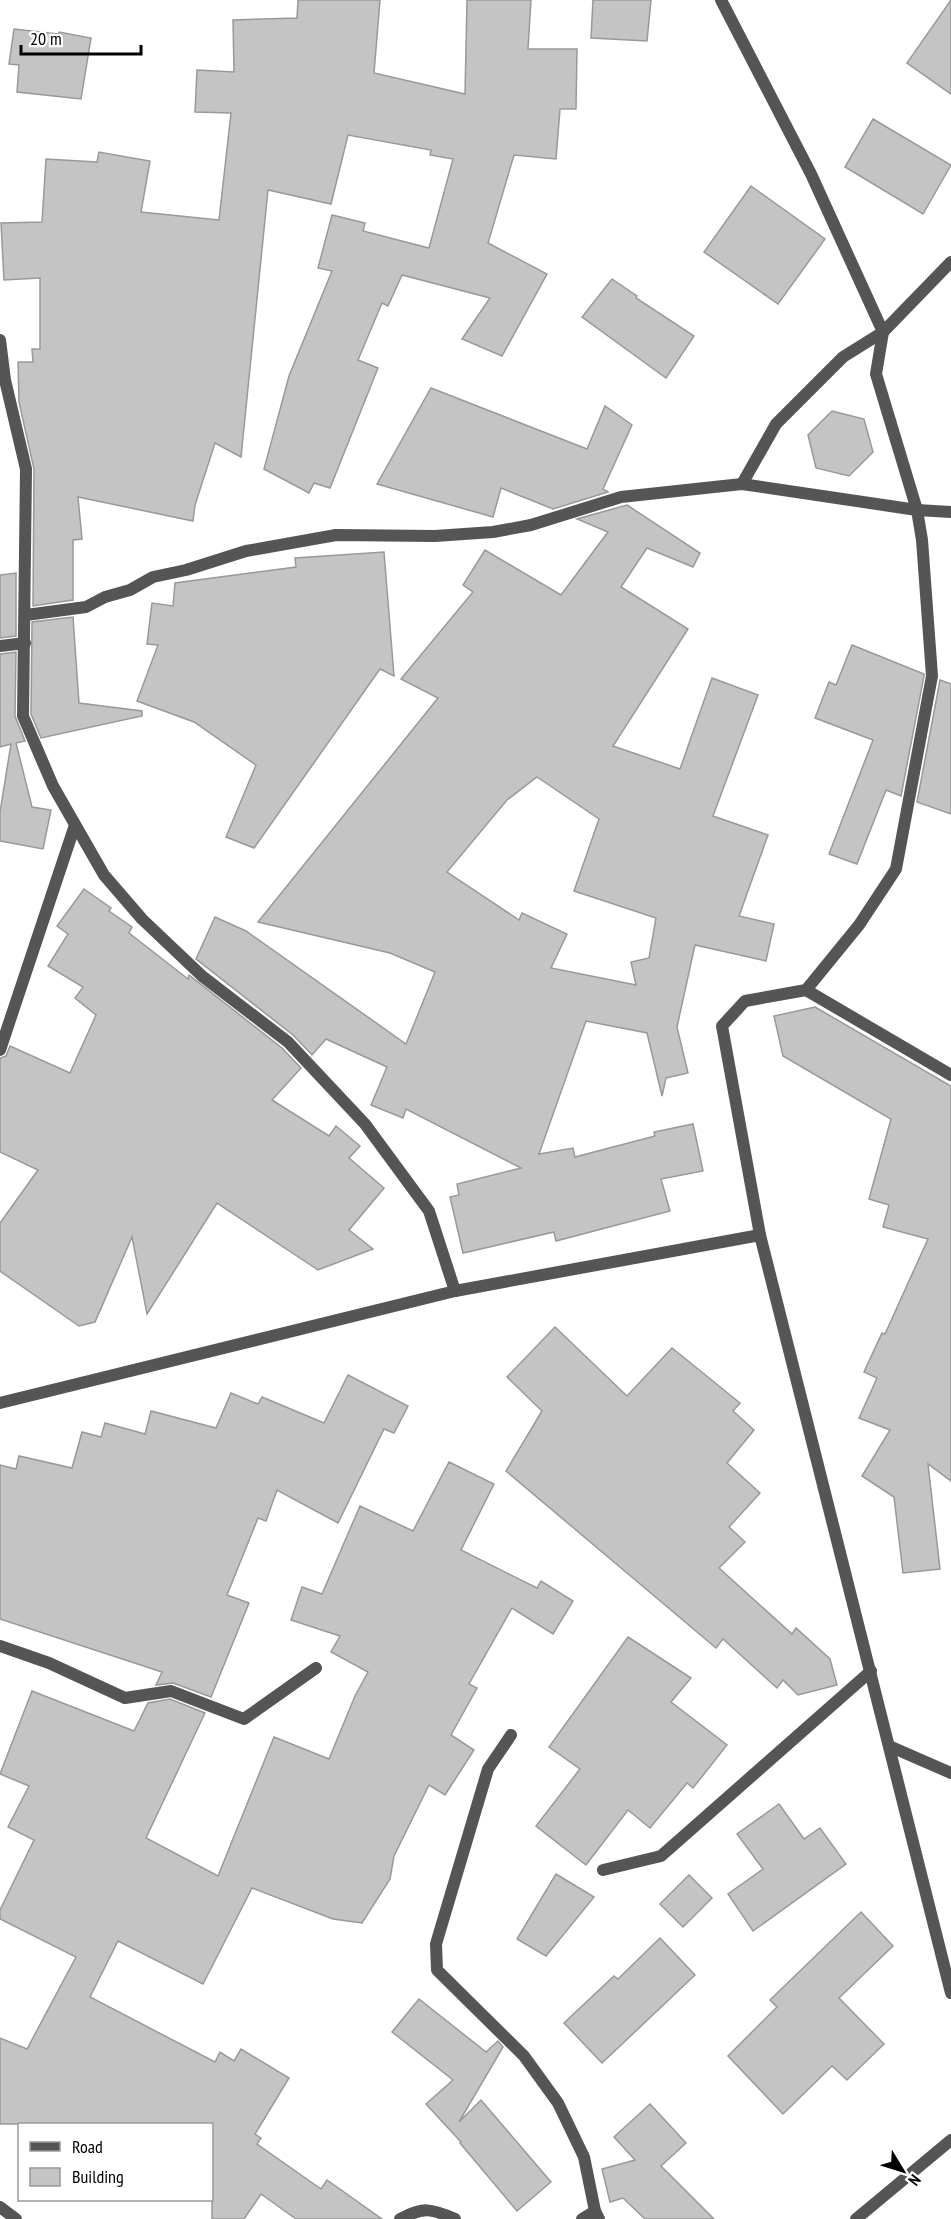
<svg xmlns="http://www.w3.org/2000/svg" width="951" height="2219" font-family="'PT Sans Narrow',sans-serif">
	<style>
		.building { fill: #c4c4c4; stroke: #999; stroke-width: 1.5; fill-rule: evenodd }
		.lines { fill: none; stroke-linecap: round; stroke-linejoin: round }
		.service { stroke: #555; stroke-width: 12 }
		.minor { stroke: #555; stroke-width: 12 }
		.tertiary { stroke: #555; stroke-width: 12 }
	</style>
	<rect width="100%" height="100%" fill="#fff"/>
	<!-- building -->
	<g class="building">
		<path d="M 298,0 L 380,0 L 374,73 L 465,94 L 467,0 L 531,0 L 528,49 L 577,49 L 576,109 L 560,109 L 556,159 L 514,155 L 488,243 L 547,274 L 502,356 L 462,339 L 490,298 L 402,275 L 388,306 L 382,303 L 358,360 L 378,368 L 330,488 L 314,483 L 309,493 L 264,469 L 289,376 L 332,271 L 318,268 L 332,215 L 365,223 L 363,231 L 429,248 L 453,159 L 430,155 L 431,150 L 348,135 L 331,204 L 268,190 L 241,457 L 215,443 L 195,505 L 193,521 L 78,497 L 82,539 L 73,540 L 73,600 L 33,606 L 34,469 L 19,402 L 18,362 L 33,362 L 32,349 L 40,349 L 40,278 L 4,280 L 1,223 L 42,222 L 46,159 L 97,162 L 99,152 L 150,161 L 141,212 L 219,220 L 231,113 L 195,112 L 197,70 L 234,72 L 233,20 L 297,18 Z"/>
		<path d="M 593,0 L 651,0 L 647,41 L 591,38 Z"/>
		<path d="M 951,0 L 951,94 L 907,63 Z"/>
		<path d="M 14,29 L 58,34 L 59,32 L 91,38 L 81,99 L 17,92 L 19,65 L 9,64 Z"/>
		<path d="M 873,119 L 951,165 L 923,214 L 845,167 Z"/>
		<path d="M 751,186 L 825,239 L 778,304 L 704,252 Z"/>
		<path d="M 612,279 L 637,296 L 636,298 L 694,336 L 666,378 L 582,317 Z"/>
		<path d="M 431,388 L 587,449 L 605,406 L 632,425 L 603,489 L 608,492 L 553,509 L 501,488 L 493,517 L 377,484 Z"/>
		<path d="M 832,411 L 864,419 L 873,452 L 849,476 L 816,468 L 808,435 Z"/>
		<path d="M 627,505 L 700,553 L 693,567 L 647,548 L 621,587 L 688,629 L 613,746 L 680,769 L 712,678 L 758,695 L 713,816 L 768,835 L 739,916 L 774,924 L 766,961 L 695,945 L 677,1027 L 688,1073 L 666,1078 L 662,1096 L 647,1033 L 586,1021 L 539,1154 L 573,1148 L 575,1157 L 655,1136 L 654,1132 L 693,1124 L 703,1171 L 661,1179 L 670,1211 L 556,1241 L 554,1232 L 463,1253 L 450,1197 L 459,1195 L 457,1184 L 521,1168 L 406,1109 L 403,1118 L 371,1105 L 387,1067 L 326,1039 L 312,1055 L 293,1035 L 196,959 L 215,917 L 246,931 L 406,1044 L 435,972 L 390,953 L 258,922 L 438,698 L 401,679 L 473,592 L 463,585 L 485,550 L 561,595 L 608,532 L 577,519 ZM 537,777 L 599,819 L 574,891 L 656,918 L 649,958 L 631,962 L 636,985 L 551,968 L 567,934 L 522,913 L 519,920 L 447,872 L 507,800 Z"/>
		<path d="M 384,552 L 394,676 L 380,669 L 254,848 L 226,837 L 256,765 L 194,722 L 137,701 L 158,645 L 147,644 L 152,603 L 173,606 L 175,583 L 296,567 L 295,558 Z"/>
		<path d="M 16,573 L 16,636 L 0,638 L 0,575 Z"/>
		<path d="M 73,617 L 79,703 L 142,711 L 142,716 L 41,738 L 31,714 L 32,622 Z"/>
		<path d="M 852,645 L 924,674 L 924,676 L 901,796 L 886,790 L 857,864 L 829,854 L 873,740 L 815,718 L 829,682 L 836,685 Z"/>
		<path d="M 16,652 L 15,716 L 25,741 L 16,743 L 32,807 L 51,810 L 43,849 L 0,841 L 0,812 L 11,744 L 0,747 L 0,654 Z"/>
		<path d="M 940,680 L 951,684 L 951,814 L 917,802 Z"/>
		<path d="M 84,889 L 111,908 L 109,911 L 132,927 L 129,933 L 188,979 L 189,975 L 282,1048 L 301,1068 L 272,1100 L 329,1136 L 336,1126 L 360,1146 L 349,1158 L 384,1188 L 349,1230 L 373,1249 L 318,1270 L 217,1203 L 147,1314 L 132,1237 L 95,1322 L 79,1326 L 0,1271 L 0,1223 L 38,1170 L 0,1152 L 0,1058 L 6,1056 L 10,1046 L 70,1073 L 96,1015 L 75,998 L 83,987 L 48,966 L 68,934 L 57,926 Z"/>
		<path d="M 815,1007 L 951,1086 L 951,1481 L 928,1464 L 940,1569 L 903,1573 L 894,1497 L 862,1476 L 890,1430 L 859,1418 L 877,1378 L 864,1372 L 882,1333 L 885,1334 L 928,1239 L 883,1227 L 889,1205 L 869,1199 L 891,1119 L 783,1056 L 774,1016 Z"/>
		<path d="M 555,1327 L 627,1396 L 672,1348 L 740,1403 L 733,1411 L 754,1430 L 727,1463 L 760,1493 L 729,1527 L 745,1542 L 719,1568 L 792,1634 L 796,1628 L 830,1659 L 837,1685 L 798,1695 L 783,1680 L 777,1688 L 723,1639 L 716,1648 L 506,1471 L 542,1411 L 507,1377 Z"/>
		<path d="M 348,1375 L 408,1406 L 394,1433 L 384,1429 L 338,1523 L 277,1490 L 266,1521 L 258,1518 L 227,1595 L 249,1603 L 211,1697 L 173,1683 L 156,1685 L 162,1672 L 0,1619 L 0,1465 L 16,1469 L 19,1456 L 72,1468 L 82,1432 L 101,1437 L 105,1423 L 145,1434 L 151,1411 L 216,1428 L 231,1393 L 258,1404 L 262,1397 L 324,1423 Z"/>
		<path d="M 449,1462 L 494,1484 L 461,1550 L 537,1588 L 541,1581 L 573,1601 L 553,1634 L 512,1608 L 469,1684 L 477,1688 L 451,1735 L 474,1750 L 445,1795 L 429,1785 L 394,1856 L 390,1879 L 362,1923 L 333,1919 L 252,1888 L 203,1984 L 118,1941 L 90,1997 L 215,2062 L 220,2052 L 234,2061 L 241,2049 L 289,2078 L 255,2134 L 261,2138 L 257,2144 L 321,2189 L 327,2180 L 382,2219 L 296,2219 L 261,2194 L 244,2219 L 212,2219 L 212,2124 L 0,2124 L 0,2038 L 27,2049 L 76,1957 L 0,1919 L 0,1910 L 34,1840 L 8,1827 L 29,1786 L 0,1774 L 32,1691 L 134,1731 L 148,1703 L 170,1699 L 205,1713 L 146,1838 L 218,1876 L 274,1737 L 329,1759 L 355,1696 L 368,1672 L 331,1652 L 340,1636 L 291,1620 L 302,1587 L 322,1594 L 360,1506 L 413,1531 Z"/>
		<path d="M 628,1637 L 691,1678 L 671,1702 L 727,1745 L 693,1788 L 687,1783 L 650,1828 L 628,1810 L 586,1865 L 536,1826 L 580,1769 L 549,1747 Z"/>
		<path d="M 779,1804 L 804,1839 L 820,1828 L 846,1864 L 753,1931 L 728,1894 L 763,1869 L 737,1834 Z"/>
		<path d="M 556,1874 L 594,1897 L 546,1956 L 517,1939 Z"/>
		<path d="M 689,1875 L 712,1898 L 683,1927 L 660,1904 Z"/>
		<path d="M 861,1912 L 893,1946 L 839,1998 L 884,2044 L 847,2080 L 832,2066 L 783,2114 L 728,2056 L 777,2007 L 770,2000 Z"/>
		<path d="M 660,1938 L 695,1975 L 602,2063 L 564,2023 L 614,1976 L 618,1979 Z"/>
		<path d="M 419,1999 L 486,2052 L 498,2041 L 503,2047 L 459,2122 L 481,2100 L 551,2182 L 517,2211 L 460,2143 L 461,2142 L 426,2104 L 453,2080 L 392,2032 Z"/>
		<path d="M 650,2104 L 686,2143 L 661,2166 L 714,2219 L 645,2219 L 623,2198 L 610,2202 L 602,2169 L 635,2160 L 614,2137 Z"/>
	</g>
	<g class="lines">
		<!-- service -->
		<g class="service">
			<path d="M 603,1870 L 661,1856 L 871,1671"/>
			<path d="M 400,2219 C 423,2207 431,2208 455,2219"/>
			<path d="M 582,2219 L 595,2211"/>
		</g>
		<!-- minor -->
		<g class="minor">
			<path d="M 721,0 L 811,174 L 883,332 L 843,357 L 776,424 L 742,484"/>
			<path d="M 0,340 L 5,380 L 26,469 L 23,716 L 53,786 L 104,875 L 142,919 L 202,976 L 288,1042 L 365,1124 L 429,1211 L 455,1291"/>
			<path d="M 26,615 L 86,607 L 105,597 L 130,590 L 153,577 L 186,570 L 246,551 L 336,535 L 435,536 L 493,532 L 531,525 L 621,497 L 742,484 L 917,510 L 951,512"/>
			<path d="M 0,646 L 25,643"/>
			<path d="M 806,990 L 951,1075"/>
			<path d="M 0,1050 L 75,825"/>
			<path d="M 760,1235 L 722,1026 L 745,1001 L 806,990 L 859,925 L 896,869 L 932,676 L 922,540 L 917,510 L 876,374 L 883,332 L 951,262"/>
			<path d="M 0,1646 L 49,1663 L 125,1698 L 171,1691 L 244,1719 L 316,1668"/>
			<path d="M 511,1735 L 488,1769 L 436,1944 L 437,1970 L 524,2056 L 558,2103 L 584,2157 L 595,2211 L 599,2219"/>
			<path d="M 889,1746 L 951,1773"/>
			<path d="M 0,2207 L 16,2219"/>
			<path d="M 856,2219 L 951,2140"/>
		</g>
		<!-- tertiary -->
		<path class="tertiary" d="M 0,1403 L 455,1291 L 760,1235 L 951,1993"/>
	</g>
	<!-- legend -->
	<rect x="18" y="2123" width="195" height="78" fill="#ffffff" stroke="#999999" stroke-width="1.5"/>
	<rect x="30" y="2142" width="30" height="9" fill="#555555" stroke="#999999" stroke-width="1.5"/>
	<text x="72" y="2153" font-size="18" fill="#000000">Road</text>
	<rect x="30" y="2168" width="30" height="18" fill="#c4c4c4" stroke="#999999" stroke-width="1.5"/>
	<text x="72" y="2183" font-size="18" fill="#000000">Building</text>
	<!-- north arrow -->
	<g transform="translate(903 2171) rotate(128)" stroke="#ffffff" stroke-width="4.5" paint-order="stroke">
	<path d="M0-4.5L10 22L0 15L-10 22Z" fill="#000000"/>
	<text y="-9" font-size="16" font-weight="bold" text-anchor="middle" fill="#000000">N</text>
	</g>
	<!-- scale -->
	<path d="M21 45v9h120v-9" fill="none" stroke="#000000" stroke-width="3"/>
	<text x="30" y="45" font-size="18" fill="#000000" stroke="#ffffff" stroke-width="4.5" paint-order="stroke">20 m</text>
</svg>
